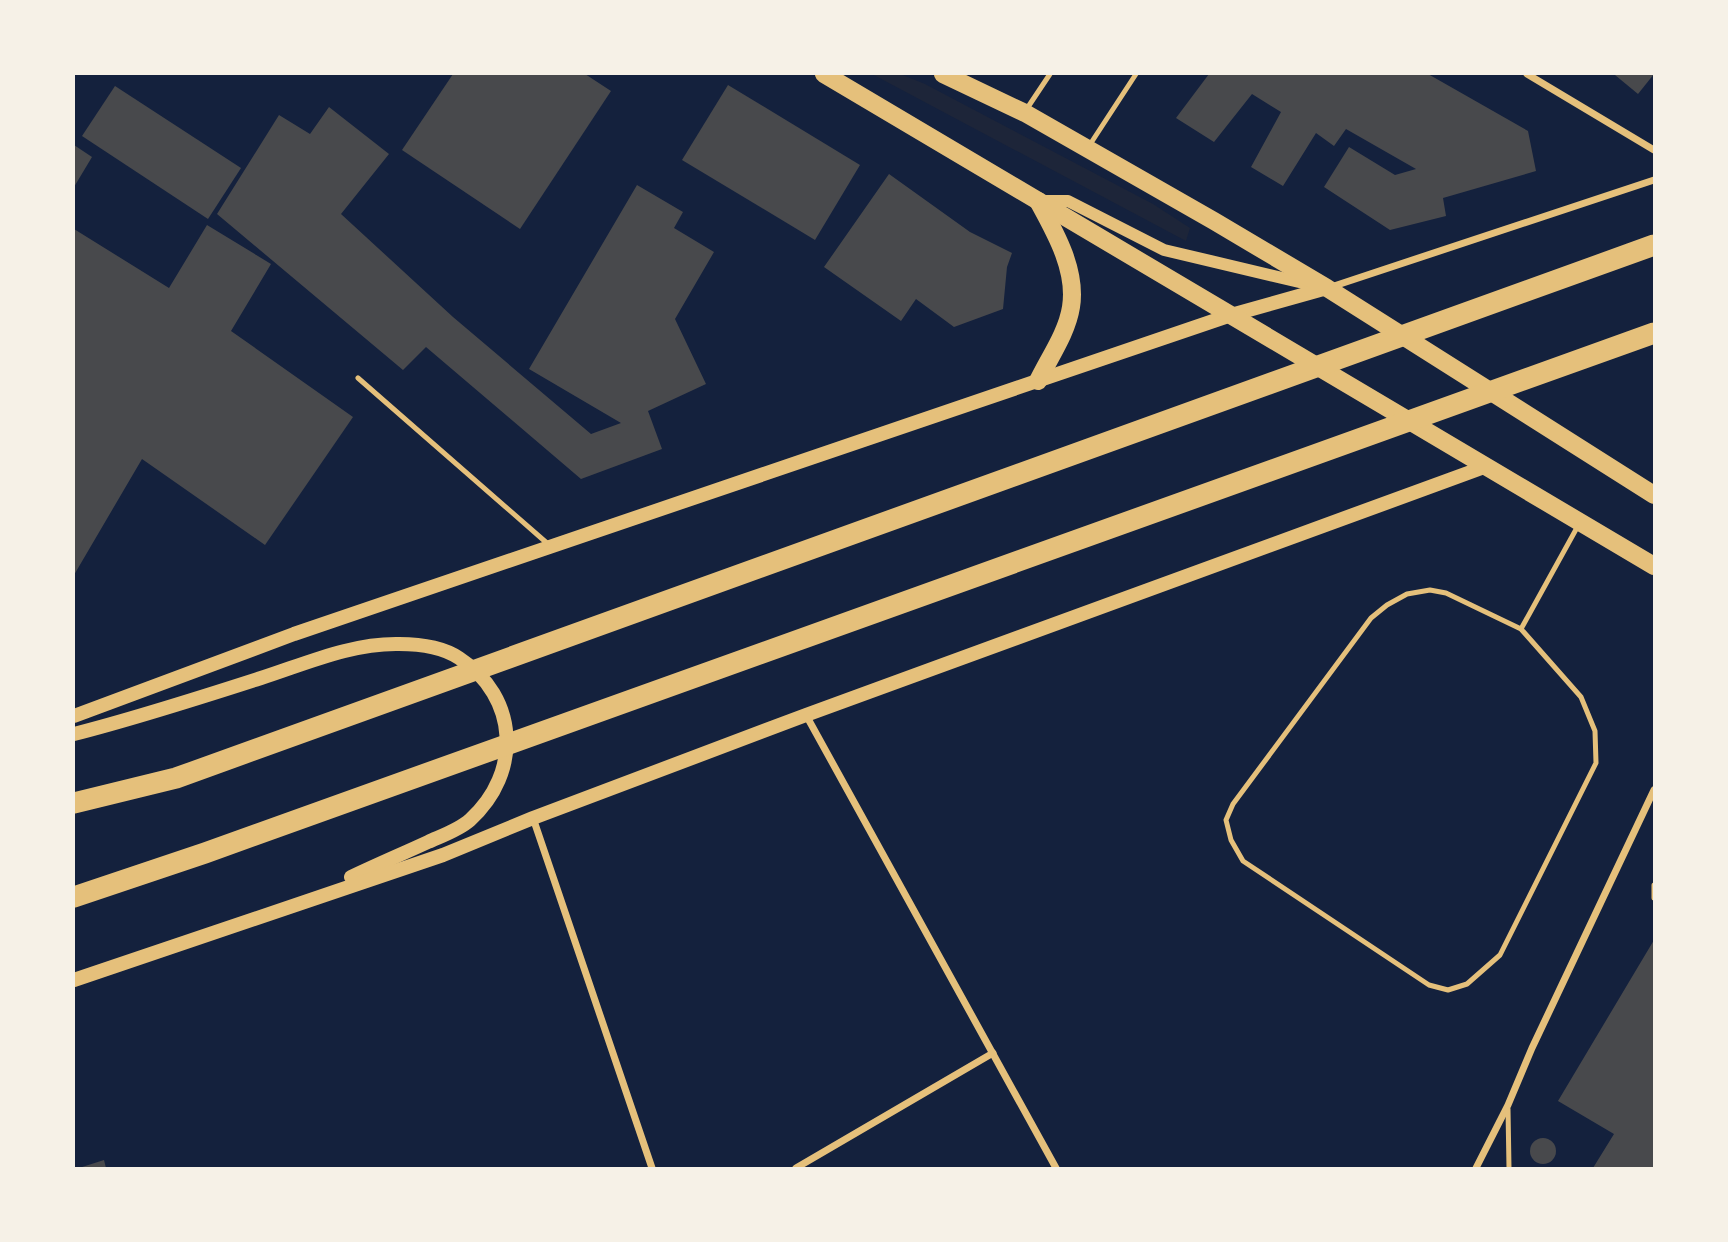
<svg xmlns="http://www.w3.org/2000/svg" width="1728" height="1242" font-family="Montserrat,sans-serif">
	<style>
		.green { fill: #1d2539 }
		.building { fill: #48494c }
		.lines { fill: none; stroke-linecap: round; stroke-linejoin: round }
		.service { stroke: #e5c07b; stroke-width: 5 }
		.minor { stroke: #e5c07b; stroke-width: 7 }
		.tertiary { stroke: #e5c07b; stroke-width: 12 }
		.secondary { stroke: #e5c07b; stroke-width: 14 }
		.primary { stroke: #e5c07b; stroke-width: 18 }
		.motorway { stroke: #e5c07b; stroke-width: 21 }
	</style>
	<rect width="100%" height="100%" fill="#14213d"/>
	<!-- green -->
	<path class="green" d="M 872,74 L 900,74 L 925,84 L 1153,204 L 1190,228 L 1186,241 Z"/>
	<!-- building -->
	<g class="building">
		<path d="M 453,74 L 585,74 L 611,91 L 520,229 L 402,150 Z"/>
		<path d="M 1209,74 L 1428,74 L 1528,131 L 1536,171 L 1443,198 L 1446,216 L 1390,230 L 1324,187 L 1349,147 L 1395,175 L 1416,169 L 1346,129 L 1334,146 L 1316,133 L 1283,186 L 1251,167 L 1281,112 L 1252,94 L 1214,142 L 1176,118 Z"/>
		<path d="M 1616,74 L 1654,74 L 1638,94 L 1615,75 Z"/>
		<path d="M 728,85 L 860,165 L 815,240 L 682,160 Z"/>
		<path d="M 115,86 L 241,168 L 208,219 L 82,136 Z"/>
		<path d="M 329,107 L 389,154 L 341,214 L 453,317 L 591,434 L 621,423 L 529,369 L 637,185 L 683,212 L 674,228 L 714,252 L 675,319 L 706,384 L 648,411 L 662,449 L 581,479 L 426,347 L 403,370 L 217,214 L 279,115 L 310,134 Z"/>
		<path d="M 74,145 L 92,157 L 74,187 Z"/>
		<path d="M 889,174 L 970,232 L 1012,253 L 1007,267 L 1003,309 L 954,327 L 916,299 L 901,321 L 824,267 Z"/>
		<path d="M 207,225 L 271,264 L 231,331 L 353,417 L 265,545 L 142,459 L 74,575 L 74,229 L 169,288 Z"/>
		<path d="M 1654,940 L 1654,1168 L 1593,1168 L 1614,1134 L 1558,1101 Z"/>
		<circle cx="1543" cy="1151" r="13"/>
		<path d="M 104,1160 L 106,1168 L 79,1168 Z"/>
	</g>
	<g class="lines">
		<!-- service -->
		<g class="service">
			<path d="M 1026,110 L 1050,74"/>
			<path d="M 1089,146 L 1136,74"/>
			<path d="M 358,378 L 548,544"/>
			<path d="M 1521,629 L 1581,697 L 1595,731 L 1596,763 L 1500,955 L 1467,984 L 1448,990 L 1429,985 L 1243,861 L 1231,840 L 1226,820 L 1233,804 L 1371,618 L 1387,605 L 1407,594 L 1430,590 L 1446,593 L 1521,629 L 1579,524"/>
			<path d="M 1654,885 L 1654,898"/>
			<path d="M 1508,1109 L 1509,1168"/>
		</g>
		<!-- minor -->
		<g class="minor">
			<path d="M 1527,74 L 1654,150"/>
			<path d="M 1331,287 L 1654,180"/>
			<path d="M 806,715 L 1056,1168"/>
			<path d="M 533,818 L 652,1168"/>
			<path d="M 796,1168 L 993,1053"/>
			<path d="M 1476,1168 L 1508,1105 L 1532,1048 L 1654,790"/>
		</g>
		<!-- tertiary -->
		<path class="tertiary" d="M 1039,201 L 1068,201 L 1164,250 L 1312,285"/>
		<!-- secondary -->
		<g class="secondary">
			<path d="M 74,716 L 294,634 L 1231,315 L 1327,288"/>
			<path d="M 74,734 C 137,718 199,698 261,678 C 305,664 351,643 399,644 C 419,644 441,646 459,658 C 519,697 522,773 470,820 C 459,830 441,836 428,842 C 402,854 376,865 351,877"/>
			<path d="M 74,980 L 443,855 L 533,818 L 806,715 L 1487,466"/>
		</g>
		<!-- primary -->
		<g class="primary">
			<path d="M 824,74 L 1654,566"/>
			<path d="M 943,74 L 1025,113 L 1214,221 L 1327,288 L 1654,495"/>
			<path d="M 1038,381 C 1049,358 1067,333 1071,307 C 1077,270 1055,232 1038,201"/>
		</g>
		<!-- motorway -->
		<g class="motorway">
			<path d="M 74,803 L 176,778 L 1654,245"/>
			<path d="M 74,897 L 205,853 L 1654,333"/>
		</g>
	</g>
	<!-- border -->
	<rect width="1728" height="1242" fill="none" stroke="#f6f1e7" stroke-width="150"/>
</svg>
